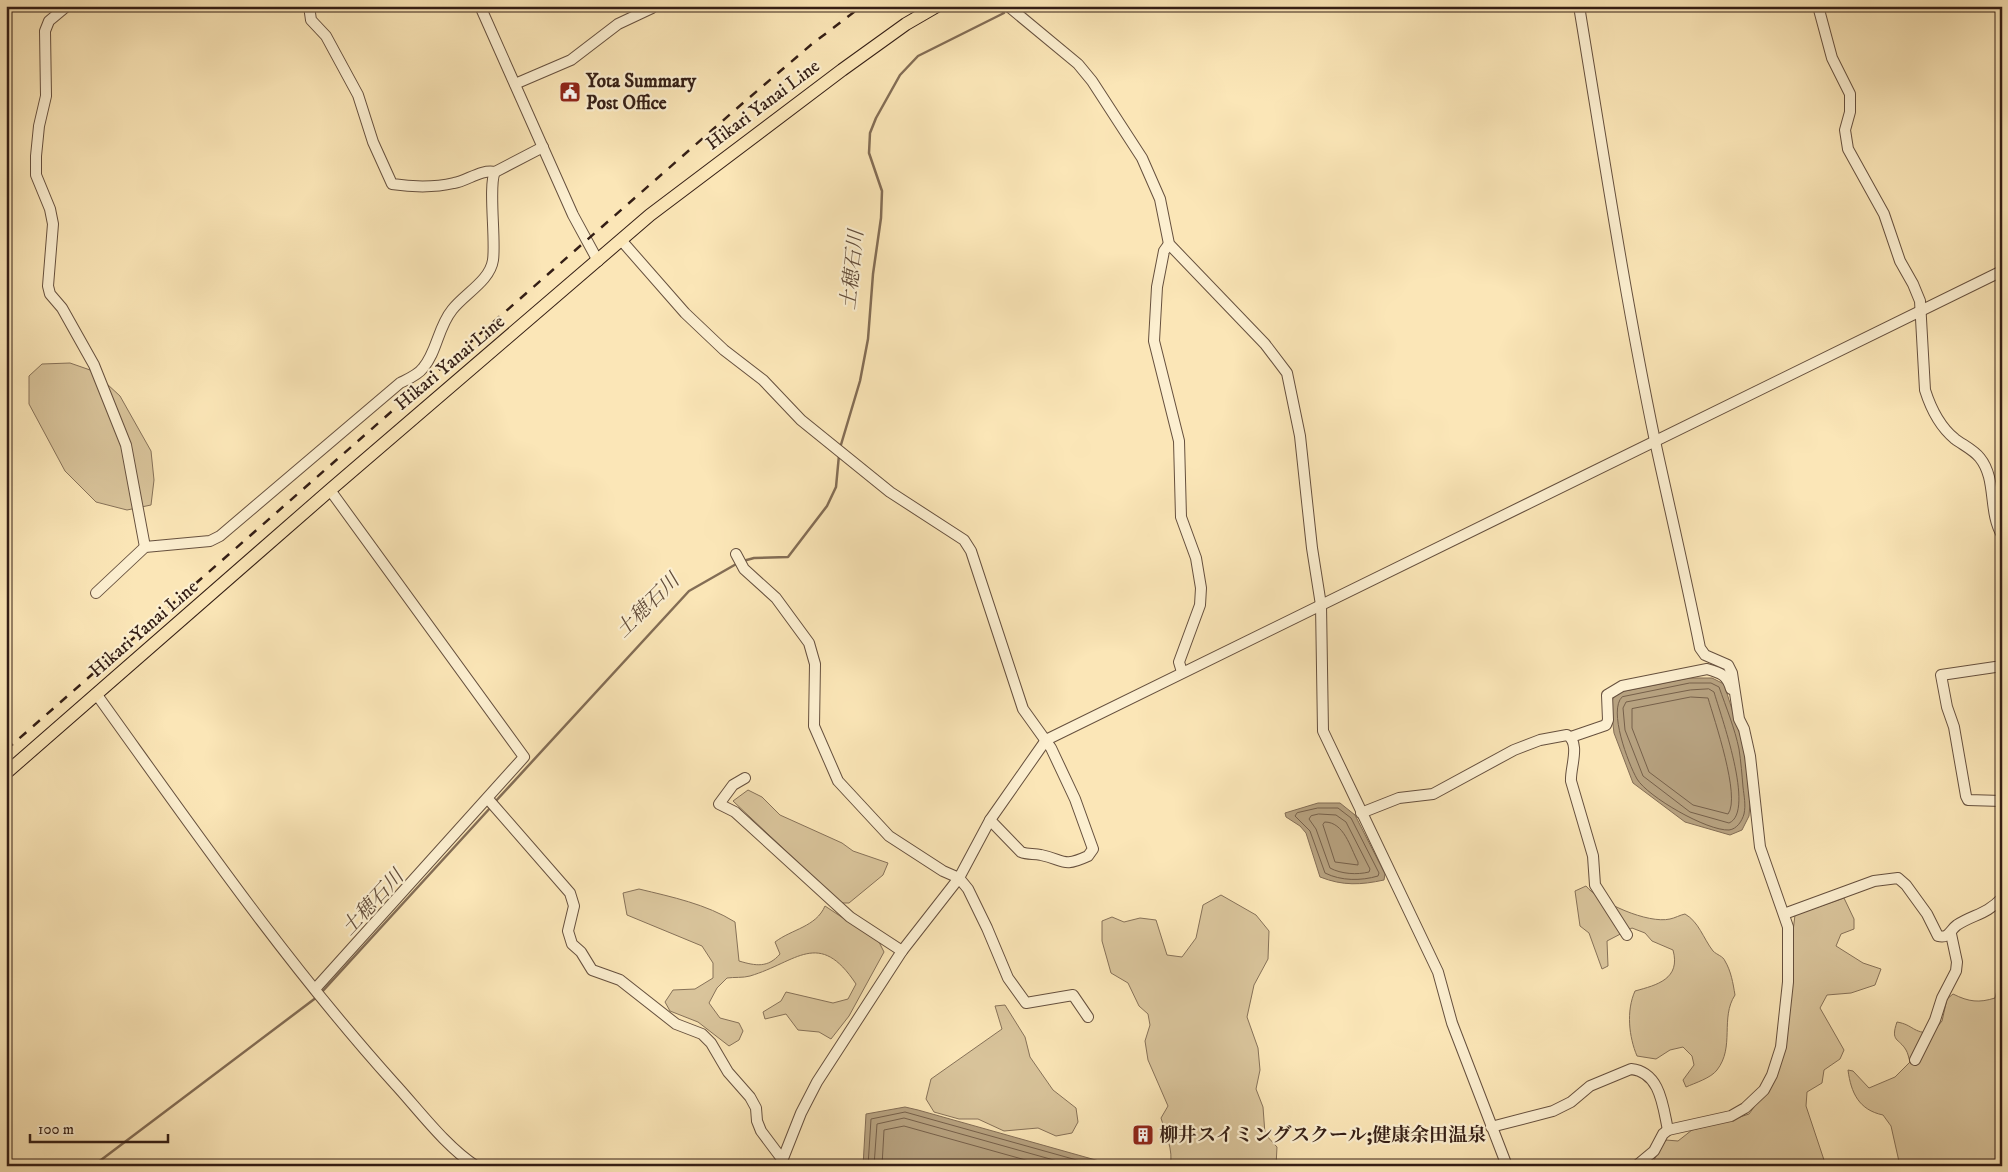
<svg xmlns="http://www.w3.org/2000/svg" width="2008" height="1172" font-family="'IM FELL DW Pica','Noto Serif JP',serif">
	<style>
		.green { fill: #d9c49b; stroke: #867158 }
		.water { fill: #b7a280; stroke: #836d55 }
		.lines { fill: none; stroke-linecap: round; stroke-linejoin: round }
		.shore { stroke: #76604a; stroke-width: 1 }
		.stream { stroke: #836d55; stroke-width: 2.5 }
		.minor-casing { stroke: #66503e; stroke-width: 12 }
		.major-casing { stroke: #341e15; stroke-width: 14 }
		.minor { stroke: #fcefd0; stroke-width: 10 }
		.major { stroke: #fbe6b7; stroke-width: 12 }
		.rail { stroke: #341e15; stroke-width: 2.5; stroke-dasharray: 9 9; stroke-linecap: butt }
		.labels { text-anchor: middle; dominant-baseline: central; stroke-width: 4.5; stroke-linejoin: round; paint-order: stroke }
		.poi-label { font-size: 19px; font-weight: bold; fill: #341e15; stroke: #fcefd0; text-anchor: start }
		.street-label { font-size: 19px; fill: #341e15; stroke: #fcefd0 }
		.water-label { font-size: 20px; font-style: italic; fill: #624c3a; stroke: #fcefd0 }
	</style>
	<rect width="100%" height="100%" fill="#fbe6b7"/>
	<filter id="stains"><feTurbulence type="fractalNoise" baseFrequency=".004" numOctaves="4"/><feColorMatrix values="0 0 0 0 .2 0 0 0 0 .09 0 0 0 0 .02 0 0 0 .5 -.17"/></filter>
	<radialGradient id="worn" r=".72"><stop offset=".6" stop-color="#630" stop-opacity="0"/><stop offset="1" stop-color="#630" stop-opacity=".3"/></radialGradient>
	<!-- green -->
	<g class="green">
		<path d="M 70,363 L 93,371 L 120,396 L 151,451 L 154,480 L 151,505 L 127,510 L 96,502 L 65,471 L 29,404 L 29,376 L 42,364 Z"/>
		<path d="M 748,790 L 762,797 L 780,815 L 842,843 L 853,851 L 888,863 L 883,875 L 849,903 L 841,903 L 733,801 Z"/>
		<path d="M 1586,886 C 1600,903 1648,924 1670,919 C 1675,918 1680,915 1685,914 C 1699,922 1703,938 1713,951 C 1717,955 1723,956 1725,961 C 1731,971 1733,983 1735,995 C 1720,1018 1735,1047 1717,1070 C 1711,1078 1695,1083 1686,1087 L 1683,1080 L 1694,1065 L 1692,1056 L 1683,1047 L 1670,1050 L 1656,1059 L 1637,1056 C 1629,1037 1626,1011 1635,991 C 1657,985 1681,979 1673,950 L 1652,941 L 1645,933 L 1632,928 L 1607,941 L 1608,966 L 1602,969 L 1589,933 L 1580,926 L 1575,891 Z"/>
		<path d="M 639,889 C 672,897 706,904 735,922 L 739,961 C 756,966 768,968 780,954 L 775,942 C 792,929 816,927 825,906 L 879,942 L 884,952 L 849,1016 L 831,1039 L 819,1032 L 798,1030 L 786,1014 L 765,1019 L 763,1012 L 781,1001 L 786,992 L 833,1003 L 848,999 L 856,984 C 819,928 797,962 750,976 C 743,978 734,977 727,978 L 717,988 L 709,1003 L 720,1018 L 739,1023 L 743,1031 L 739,1040 L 729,1046 L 698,1022 L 670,1011 L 665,1002 L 673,990 L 695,989 L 713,978 L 713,963 L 702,946 L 627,915 L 623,893 Z"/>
		<path d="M 1221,895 L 1256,915 L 1269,931 L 1268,959 L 1254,985 L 1247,1017 L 1258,1048 L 1260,1070 L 1256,1089 L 1263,1107 L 1265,1134 L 1277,1147 L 1276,1166 L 1170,1166 C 1174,1151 1165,1132 1161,1118 L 1168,1106 L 1148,1060 L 1145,1041 L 1150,1025 L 1148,1014 L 1139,1006 L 1128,983 L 1111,973 L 1102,941 L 1102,921 L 1112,917 L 1124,922 L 1140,918 L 1156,920 L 1167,955 L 1182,957 L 1196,938 L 1203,905 Z"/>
		<path d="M 1844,898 L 1854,919 L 1854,929 L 1841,934 L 1836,946 L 1863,963 L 1881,969 L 1875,985 L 1851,993 L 1827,995 L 1820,1008 L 1844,1050 L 1840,1059 L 1824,1070 L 1822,1083 L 1807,1092 L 1806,1106 L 1826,1166 L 1653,1166 L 1652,1163 L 1666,1140 L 1678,1141 L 1692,1130 L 1728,1121 L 1749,1114 L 1775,1078 L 1795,915 Z"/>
		<path d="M 1998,986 L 2002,986 L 2002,1166 L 1900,1166 L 1891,1126 L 1883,1115 C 1859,1110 1851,1093 1848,1070 L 1853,1071 L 1869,1088 L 1895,1077 L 1910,1062 C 1909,1059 1908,1053 1906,1050 C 1899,1038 1890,1042 1897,1022 C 1914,1025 1912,1033 1932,1033 L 1942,1021 L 1947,999 L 1953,994 C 1969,1002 1979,1003 1995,998 Z"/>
		<path d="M 1005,1005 L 1025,1037 L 1030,1057 L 1053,1090 L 1076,1108 L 1078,1122 L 1072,1133 L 1056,1136 L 1038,1128 L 1004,1131 L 978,1119 L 959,1119 L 934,1112 L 926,1099 L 931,1079 L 1002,1029 L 995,1006 Z"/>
	</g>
	<!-- water -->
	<g class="water">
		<path d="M 1689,678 L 1712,678 L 1724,684 L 1744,747 L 1750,803 L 1749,816 L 1742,830 L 1730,835 L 1685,822 L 1633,783 L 1614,733 L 1611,708 L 1613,698 L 1620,692 Z"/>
		<path d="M 1318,803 L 1340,803 L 1355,815 L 1385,874 L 1384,880 C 1361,885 1343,886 1320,877 L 1306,833 L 1300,826 L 1286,817 L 1285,813 Z"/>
		<path d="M 905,1107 L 918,1110 L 1117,1166 L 863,1166 L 866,1114 Z"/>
	</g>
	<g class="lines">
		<!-- shore -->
		<g class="shore">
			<path d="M 1690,683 L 1711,683 L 1719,687 C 1726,707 1735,729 1739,749 C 1741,762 1742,775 1743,787 C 1744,796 1746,805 1744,814 C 1742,821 1737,829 1729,830 C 1707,831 1648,797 1637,779 C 1628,763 1608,710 1622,697 Z"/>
			<path d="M 1709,689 L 1714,692 C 1720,713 1756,812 1729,823 L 1690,812 L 1643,776 L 1625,730 L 1623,708 L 1626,702 L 1690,690 Z"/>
			<path d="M 1691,697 L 1708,698 C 1714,719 1741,797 1728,814 L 1693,805 L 1649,772 L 1632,728 L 1632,709 Z"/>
			<path d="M 1318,808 L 1338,808 L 1351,818 L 1379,873 L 1378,876 C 1361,881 1341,881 1325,873 L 1310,831 L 1295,816 L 1297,813 Z"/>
			<path d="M 1319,814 L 1336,815 L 1346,822 L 1370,869 L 1369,872 C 1357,875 1341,874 1330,868 L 1316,829 L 1309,819 L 1311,816 Z"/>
			<path d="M 1325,822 C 1344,822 1350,847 1358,862 L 1358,865 L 1335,862 L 1323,825 Z"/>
			<path d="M 868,1166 L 871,1119 L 905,1112 L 1098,1166"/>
			<path d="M 874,1166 L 877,1124 L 904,1118 L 1075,1166"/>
			<path d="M 882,1166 L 884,1130 L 904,1126 L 1047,1166"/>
		</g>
		<!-- stream -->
		<g class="stream">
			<path d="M 840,448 L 860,381 L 868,339 L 873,274 L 881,218 L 882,191 L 869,153 L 870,133 L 876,118 L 900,75 L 918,56 L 1004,13 L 998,6"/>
			<path d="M 743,561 L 754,558 L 788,557 L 827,506 L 836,487 L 839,455"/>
			<path d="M 494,803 L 689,591 L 738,563"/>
			<path d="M 321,993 L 491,807"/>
			<path d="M 93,1166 L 317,997"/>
		</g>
		<!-- minor casing -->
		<g class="minor-casing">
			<g id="minor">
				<path d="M 67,6 L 49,21 L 45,31 L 46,96 L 39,126 L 36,156 L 36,175 L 50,209 L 53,224 L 48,286 L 50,294 L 62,308 L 94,365 L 126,445 L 145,547"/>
				<path d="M 309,6 L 311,20 L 326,36 L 358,95 L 373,142 L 392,184 C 412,187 433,188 454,183 C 467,181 481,169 495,172"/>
				<path d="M 480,6 L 573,215 L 598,261"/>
				<path d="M 1008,6 L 1078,64 L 1092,81 L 1142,158 L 1160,199 L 1169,244 L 1265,344 L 1287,373 L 1300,436 L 1312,548 L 1321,605 L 1323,731 L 1438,972 L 1452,1023 L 1507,1166"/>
				<path d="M 1579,6 C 1603,151 1625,297 1655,441 C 1670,510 1686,578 1700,648 L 1705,655 L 1728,665 L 1732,673 L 1739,719 L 1744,729 L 1750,756 L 1760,847 L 1788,927 L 1788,982 L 1781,1047 L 1772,1075 L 1764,1090 L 1745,1108 L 1731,1116 L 1668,1130 L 1663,1134 L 1654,1151 L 1636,1166"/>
				<path d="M 1818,6 L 1832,58 L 1850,94 L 1850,112 L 1845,130 L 1848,149 L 1884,214 L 1900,261 L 1913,284 L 1920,301 L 1925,390 C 1931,409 1939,426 1955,439 C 1963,445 1974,450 1980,458 C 1997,479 1988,512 2002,535"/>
				<path d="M 515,84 L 571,60 L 618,24 L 652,8"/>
				<path d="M 621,240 L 685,313 L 724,350 L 763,380 L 801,420 L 890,492 L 964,540 L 971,551 L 1023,709 L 1051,748 L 1075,799 L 1093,849 L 1088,856 C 1062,868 1065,860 1041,855 C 1034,853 1028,855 1021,852 L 990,820"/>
				<path d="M 1169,244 L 1164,251 L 1157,287 L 1154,341 L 1179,441 L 1181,517 L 1196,558 L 1201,588 L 1200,605 L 1179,662 L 1182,672"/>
				<path d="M 736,554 L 744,569 L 776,598 L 809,643 L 815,664 L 814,726 L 838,781 L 889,836 L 943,871 L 959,878 L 968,889 L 987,928 L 1008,978 L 1026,1003 L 1073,995 L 1088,1017"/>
				<path d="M 96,593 L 145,547 L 210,541 L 220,536 L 400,383 C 408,379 418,375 423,368 C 437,352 438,327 452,310 C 464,294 490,281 493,260 C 496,240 488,184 495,172 L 543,147"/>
				<path d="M 2002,666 L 1941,675 L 1947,707 L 1954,727 L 1966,796 L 1968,800 L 2002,801"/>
				<path d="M 97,695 C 192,827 285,962 394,1083 C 418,1109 446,1147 476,1166"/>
				<path d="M 1571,737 L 1606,725 L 1608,720 L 1607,695 L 1622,686 L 1707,669 C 1721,673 1727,675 1731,689"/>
				<path d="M 745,778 L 733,785 L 719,804 L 735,812 L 850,917 L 902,951"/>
				<path d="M 488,799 L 570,893 L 574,906 L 568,931 L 572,944 L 581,952 L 592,970 L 620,980 L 676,1024 L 702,1034 L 711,1043 L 728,1072 L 750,1097 L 756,1108 L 757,1121 L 761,1131 L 782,1159"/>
				<path d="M 1361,813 L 1399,798 L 1433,794 L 1514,750 L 1540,740 L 1567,735 C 1581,743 1570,768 1571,781 L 1593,856 L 1595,885 L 1627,935"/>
				<path d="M 1784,914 L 1874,881 L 1898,878 L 1906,885 L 1927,914 L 1938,936 C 1949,939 1950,930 1957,925 C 1974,914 1986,915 2002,898"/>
				<path d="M 315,989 L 524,757 L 330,490"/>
				<path d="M 1915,1060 L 1935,1020 L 1942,998 L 1956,971 L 1957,962 L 1951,934"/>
				<path d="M 1491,1127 L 1553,1111 L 1571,1102 L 1590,1086 L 1631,1069 C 1661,1072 1663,1108 1668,1130"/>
				<path d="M 780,1166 L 801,1113 L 817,1082 L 902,951 L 959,878 L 990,820 L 1046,740 L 2002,271"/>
			</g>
		</g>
		<!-- major casing -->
		<g class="major-casing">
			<path id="major" d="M 6,773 L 330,490 L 650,215 L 842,70 L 906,24 L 937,6"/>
		</g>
		<!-- minor -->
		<use href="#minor" class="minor"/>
		<!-- major -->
		<use href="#major" class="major"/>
		<!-- rail -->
		<path class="rail" d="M 6,750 L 743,103 L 812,44 L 862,6"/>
	</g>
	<!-- icons -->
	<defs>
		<g id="civic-square" transform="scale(1.125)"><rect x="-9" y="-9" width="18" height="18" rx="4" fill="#8f2418" stroke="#fcefd0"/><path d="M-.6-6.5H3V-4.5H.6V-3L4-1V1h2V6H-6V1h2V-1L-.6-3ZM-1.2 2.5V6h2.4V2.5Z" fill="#fff"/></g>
		<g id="building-square" transform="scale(1.125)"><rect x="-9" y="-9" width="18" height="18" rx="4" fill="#8f2418" stroke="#fcefd0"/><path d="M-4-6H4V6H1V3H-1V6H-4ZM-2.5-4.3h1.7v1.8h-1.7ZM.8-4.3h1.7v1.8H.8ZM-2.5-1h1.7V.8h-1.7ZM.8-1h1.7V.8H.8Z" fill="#fff"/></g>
	</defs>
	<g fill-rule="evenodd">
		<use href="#civic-square" x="570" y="92"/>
		<use href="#building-square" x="1143" y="1135"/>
	</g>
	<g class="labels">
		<!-- poi labels -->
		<g class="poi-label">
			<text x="586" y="81">Yota Summary<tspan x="586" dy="22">Post Office</tspan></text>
			<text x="1159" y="1135">柳井スイミングスクール;健康余田温泉</text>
		</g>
		<!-- street labels -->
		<g class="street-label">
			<text transform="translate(763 105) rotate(-37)">Hikari Yanai Line</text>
			<text transform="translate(450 363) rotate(-40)">Hikari Yanai Line</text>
			<text transform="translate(144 629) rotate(-41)">Hikari Yanai Line</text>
		</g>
		<!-- water labels -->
		<g class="water-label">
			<text transform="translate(853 270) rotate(-84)">土穂石川</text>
			<text transform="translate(648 606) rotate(-45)">土穂石川</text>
			<text transform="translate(373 903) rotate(-47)">土穂石川</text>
		</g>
	</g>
	<!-- margin -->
	<rect width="2008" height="1172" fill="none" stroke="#fbe6b7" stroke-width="25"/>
	<rect x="8" y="8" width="1993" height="1157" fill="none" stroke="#341e15" stroke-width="2.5"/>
	<rect x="12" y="12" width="1983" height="1147" fill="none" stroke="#341e15"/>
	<!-- scale -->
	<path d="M30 1134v8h138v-8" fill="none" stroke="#341e15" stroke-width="2.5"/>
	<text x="38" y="1134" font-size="15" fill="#341e15" stroke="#fcefd0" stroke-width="4" paint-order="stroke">100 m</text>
	<rect width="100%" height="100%" filter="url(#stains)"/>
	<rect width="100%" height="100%" fill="url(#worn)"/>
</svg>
